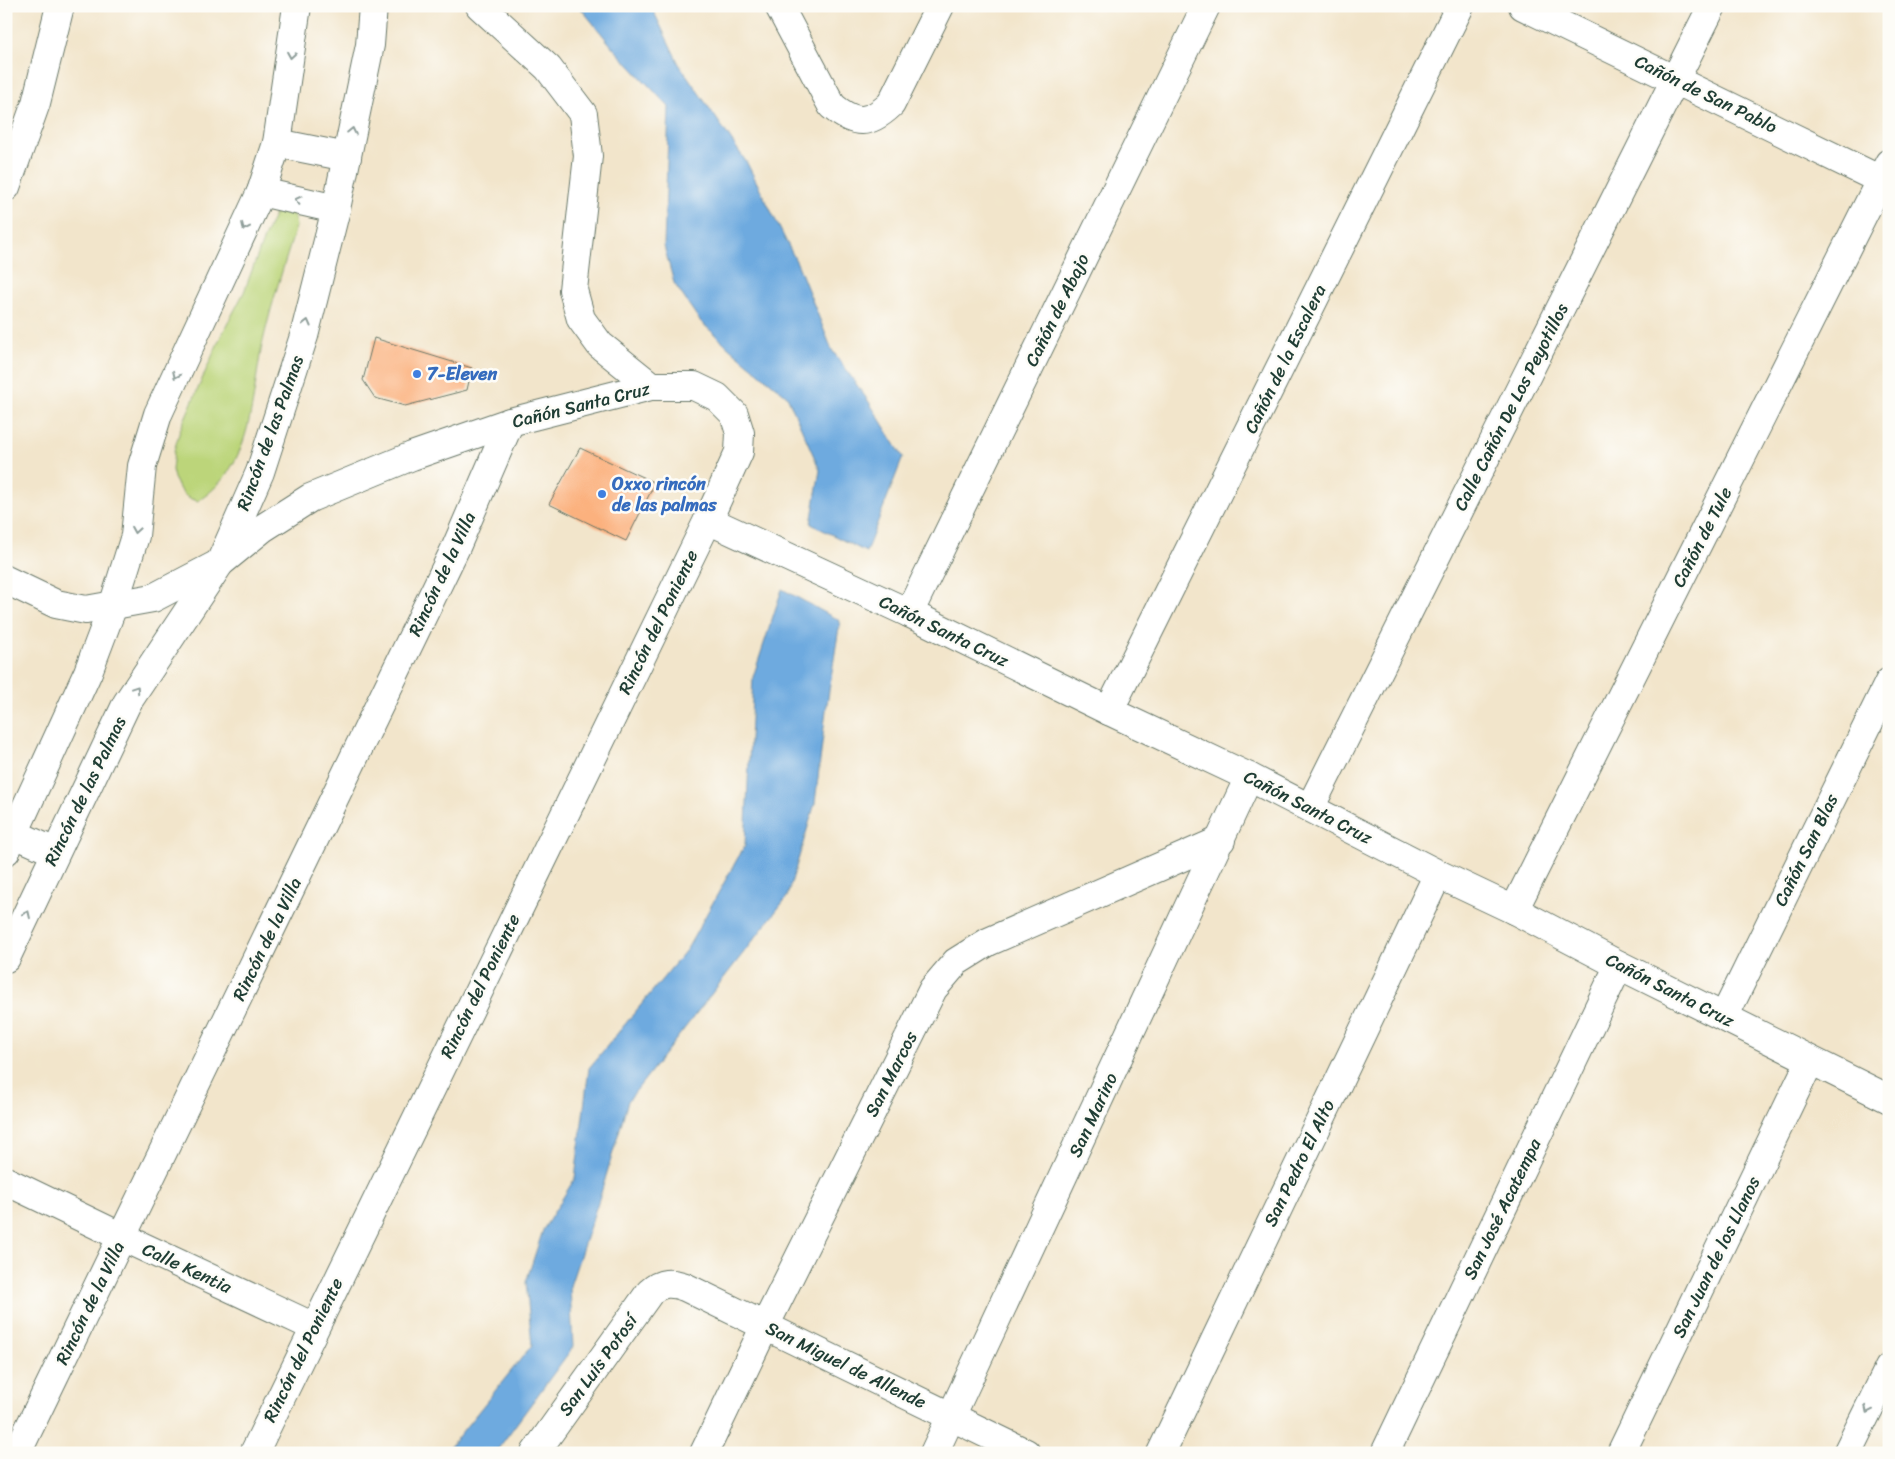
<svg xmlns="http://www.w3.org/2000/svg" width="1895" height="1459" font-family="Sriracha,sans-serif">
	<style>
		.green { fill: #bcd57a; stroke: #6e8957 }
		.water { fill: #6eaadf; stroke: #46748a }
		.building { fill: #fbb17e }
		.lines { fill: none; stroke-linecap: round; stroke-linejoin: round }
		.minor-casing { stroke: #697869; stroke-width: 30 }
		.minor { stroke: #fff; stroke-width: 28 }
		.oneway { stroke: #8f9e9a }
		.shop-dot { fill: #3f7fe0; stroke: #fdfcf7; stroke-width: 2 }
		.labels { text-anchor: middle; dominant-baseline: central; stroke-width: 5; stroke-linejoin: round; paint-order: stroke }
		.street-label { font-size: 18px; fill: #1f3d34; stroke: #fdfcf7 }
		.shop-label { font-size: 18px; font-weight: bold; fill: #366cbe; stroke: #fdfcf7; text-anchor: start }
	</style>
	<rect width="100%" height="100%" fill="#fdfcf7"/>
	<filter id="ink" filterUnits="userSpaceOnUse"><feTurbulence type="fractalNoise" baseFrequency=".02" numOctaves="2"/><feDisplacementMap in="SourceGraphic" scale="10" xChannelSelector="R" yChannelSelector="G"/><feConvolveMatrix kernelMatrix="1 2 1 2 8 2 1 2 1" color-interpolation-filters="sRGB"/></filter>
	<filter id="wash" filterUnits="userSpaceOnUse"><feTurbulence type="fractalNoise" baseFrequency=".0096" numOctaves="4" result="noise"/><feDisplacementMap in="SourceGraphic" scale="20" xChannelSelector="R" yChannelSelector="G"/><feGaussianBlur stdDeviation="1.12" result="paint"/><feColorMatrix in="noise" values="0 0 0 0 0 0 0 0 0 0 0 0 0 0 0 0 0 1.4 0 .05"/><feComposite in="paint" operator="in"/></filter>
	<g filter="url(#wash)">
		<rect width="100%" height="100%" fill="#f2e5cb"/>
		<!-- green -->
		<path class="green" d="M 277,209 L 294,209 L 296,227 C 284,265 272,302 263,341 C 250,399 255,464 198,501 L 188,498 L 180,490 L 174,478 L 172,470 L 174,451 L 180,430 L 220,338 L 244,292 L 264,238 Z"/>
		<!-- water -->
		<g class="water">
			<path d="M 579,6 L 651,6 L 679,64 L 747,163 L 798,265 L 832,350 L 869,402 L 903,457 L 866,552 L 811,524 L 820,470 L 787,396 L 734,352 L 700,321 L 674,283 L 664,246 L 669,107 L 614,49 Z"/>
			<path d="M 782,589 L 840,621 L 826,710 L 815,803 L 787,897 L 628,1101 L 601,1193 L 570,1286 L 573,1347 L 495,1453 L 445,1453 L 532,1345 L 526,1282 L 543,1230 L 575,1178 L 589,1068 L 687,949 L 745,845 L 753,677 Z"/>
		</g>
		<g id="blocks">
			<!-- building -->
			<g class="building">
				<path d="M 374,338 L 472,368 L 467,390 L 405,406 L 375,398 L 363,380 Z"/>
				<path d="M 580,448 L 655,483 L 626,541 L 549,504 Z"/>
			</g>
		</g>
	</g>
	<g filter="url(#ink)">
		<use href="#blocks" fill-opacity="0" stroke="#697869" stroke-width="1"/>
		<g class="lines">
			<!-- minor casing -->
			<g class="minor-casing">
				<g id="minor">
					<path d="M 480,6 L 548,68 L 583,114 L 588,156 L 573,290 L 581,319 L 600,345 L 651,386"/>
					<path d="M 779,6 L 832,106 C 855,125 869,125 891,104 L 940,6"/>
					<path d="M 1523,6 L 1889,184"/>
					<path d="M 277,143 L 347,157"/>
					<path d="M 6,187 L 36,103 L 60,6"/>
					<path d="M 261,192 L 336,209"/>
					<path d="M 708,520 L 909,613 L 1109,711 L 1249,777 L 1438,874 L 1514,910 L 1619,965 L 1889,1099"/>
					<path d="M 6,580 L 56,604 L 86,610 L 153,598 L 220,563 L 263,528 L 310,498 L 412,456 L 510,422 L 651,386 L 694,386 L 717,397 L 734,414 L 740,433 L 739,452 L 708,520 L 254,1453"/>
					<path d="M 909,613 L 1206,6"/>
					<path d="M 1109,711 L 1460,6"/>
					<path d="M 1310,808 L 1712,6"/>
					<path d="M 6,830 L 55,852"/>
					<path d="M 6,851 L 88,672 L 113,606 L 135,536 L 142,466 L 158,414 L 261,192 L 277,143 L 297,6"/>
					<path d="M 1514,910 L 1889,163"/>
					<path d="M 6,958 L 127,703 L 220,563 L 260,472 L 304,336 L 336,209 L 370,45 L 373,6"/>
					<path d="M 1724,1017 L 1889,682"/>
					<path d="M 6,1181 L 122,1237 L 314,1327"/>
					<path d="M 17,1453 L 456,547 L 510,422"/>
					<path d="M 535,1453 L 650,1292 C 661,1282 671,1282 685,1287 L 1026,1453"/>
					<path d="M 704,1453 L 765,1326 L 933,989 L 956,962 L 988,942 L 1221,840"/>
					<path d="M 934,1453 L 1249,777"/>
					<path d="M 1161,1453 L 1438,874"/>
					<path d="M 1385,1453 L 1619,965"/>
					<path d="M 1621,1453 L 1810,1061"/>
					<path d="M 1847,1453 L 1889,1368"/>
				</g>
			</g>
			<!-- minor -->
			<use href="#minor" class="minor"/>
		</g>
		<!-- one-way arrows -->
		<defs><path id="oneway-chevron" d="M-2-3.5L2.5 0L-2 3.5" fill="none" stroke-width="1.6" stroke-linecap="round" stroke-linejoin="round" transform="scale(1.25)"/></defs>
		<g class="oneway">
			<use href="#oneway-chevron" transform="translate(291 55) rotate(99)"/>
			<use href="#oneway-chevron" transform="translate(352 131) rotate(-78)"/>
			<use href="#oneway-chevron" transform="translate(298 200) rotate(-167)"/>
			<use href="#oneway-chevron" transform="translate(245 227) rotate(115)"/>
			<use href="#oneway-chevron" transform="translate(307 323) rotate(-76)"/>
			<use href="#oneway-chevron" transform="translate(176 375) rotate(115)"/>
			<use href="#oneway-chevron" transform="translate(135 530) rotate(99)"/>
			<use href="#oneway-chevron" transform="translate(136 689) rotate(-56)"/>
			<use href="#oneway-chevron" transform="translate(27 914) rotate(-65)"/>
			<use href="#oneway-chevron" transform="translate(1868 1410) rotate(116)"/>
		</g>
	</g>
	<!-- markers -->
	<g class="shop-dot">
		<circle cx="417" cy="374" r="5"/>
		<circle cx="602" cy="494" r="5"/>
	</g>
	<g class="labels">
		<!-- street labels -->
		<g class="street-label">
			<text transform="translate(1706 94) rotate(26)">Cañón de San Pablo</text>
			<text transform="translate(1057 310) rotate(-64)">Cañón de Abajo</text>
			<text transform="translate(1285 359) rotate(-64)">Cañón de la Escalera</text>
			<text transform="translate(581 405) rotate(-14)">Cañón Santa Cruz</text>
			<text transform="translate(1511 407) rotate(-63)">Calle Cañón De Los Peyotillos</text>
			<text transform="translate(270 433) rotate(-70)">Rincón de las Palmas</text>
			<text transform="translate(1702 537) rotate(-63)">Cañón de Tule</text>
			<text transform="translate(442 574) rotate(-65)">Rincón de la Villa</text>
			<text transform="translate(658 622) rotate(-64)">Rincón del Poniente</text>
			<text transform="translate(944 631) rotate(26)">Cañón Santa Cruz</text>
			<text transform="translate(85 791) rotate(-64)">Rincón de las Palmas</text>
			<text transform="translate(1308 807) rotate(27)">Cañón Santa Cruz</text>
			<text transform="translate(1806 850) rotate(-64)">Cañón San Blas</text>
			<text transform="translate(267 939) rotate(-64)">Rincón de la Villa</text>
			<text transform="translate(480 986) rotate(-64)">Rincón del Poniente</text>
			<text transform="translate(1670 990) rotate(27)">Cañón Santa Cruz</text>
			<text transform="translate(891 1074) rotate(-63)">San Marcos</text>
			<text transform="translate(1093 1115) rotate(-65)">San Marino</text>
			<text transform="translate(1299 1163) rotate(-64)">San Pedro El Alto</text>
			<text transform="translate(1502 1209) rotate(-64)">San José Acatempa</text>
			<text transform="translate(1716 1257) rotate(-64)">San Juan de los Llanos</text>
			<text transform="translate(187 1268) rotate(25)">Calle Kentia</text>
			<text transform="translate(90 1303) rotate(-64)">Rincón de la Villa</text>
			<text transform="translate(303 1350) rotate(-64)">Rincón del Poniente</text>
			<text transform="translate(598 1365) rotate(-54)">San Luis Potosí</text>
			<text transform="translate(846 1365) rotate(26)">San Miguel de Allende</text>
		</g>
		<!-- shop labels -->
		<g class="shop-label">
			<text x="427" y="374">7-Eleven</text>
			<text x="612" y="484">Oxxo rincón<tspan x="612" dy="21">de las palmas</tspan></text>
		</g>
	</g>
	<!-- margin -->
	<rect width="1895" height="1459" fill="none" stroke="#fdfcf7" stroke-width="25"/>
</svg>
